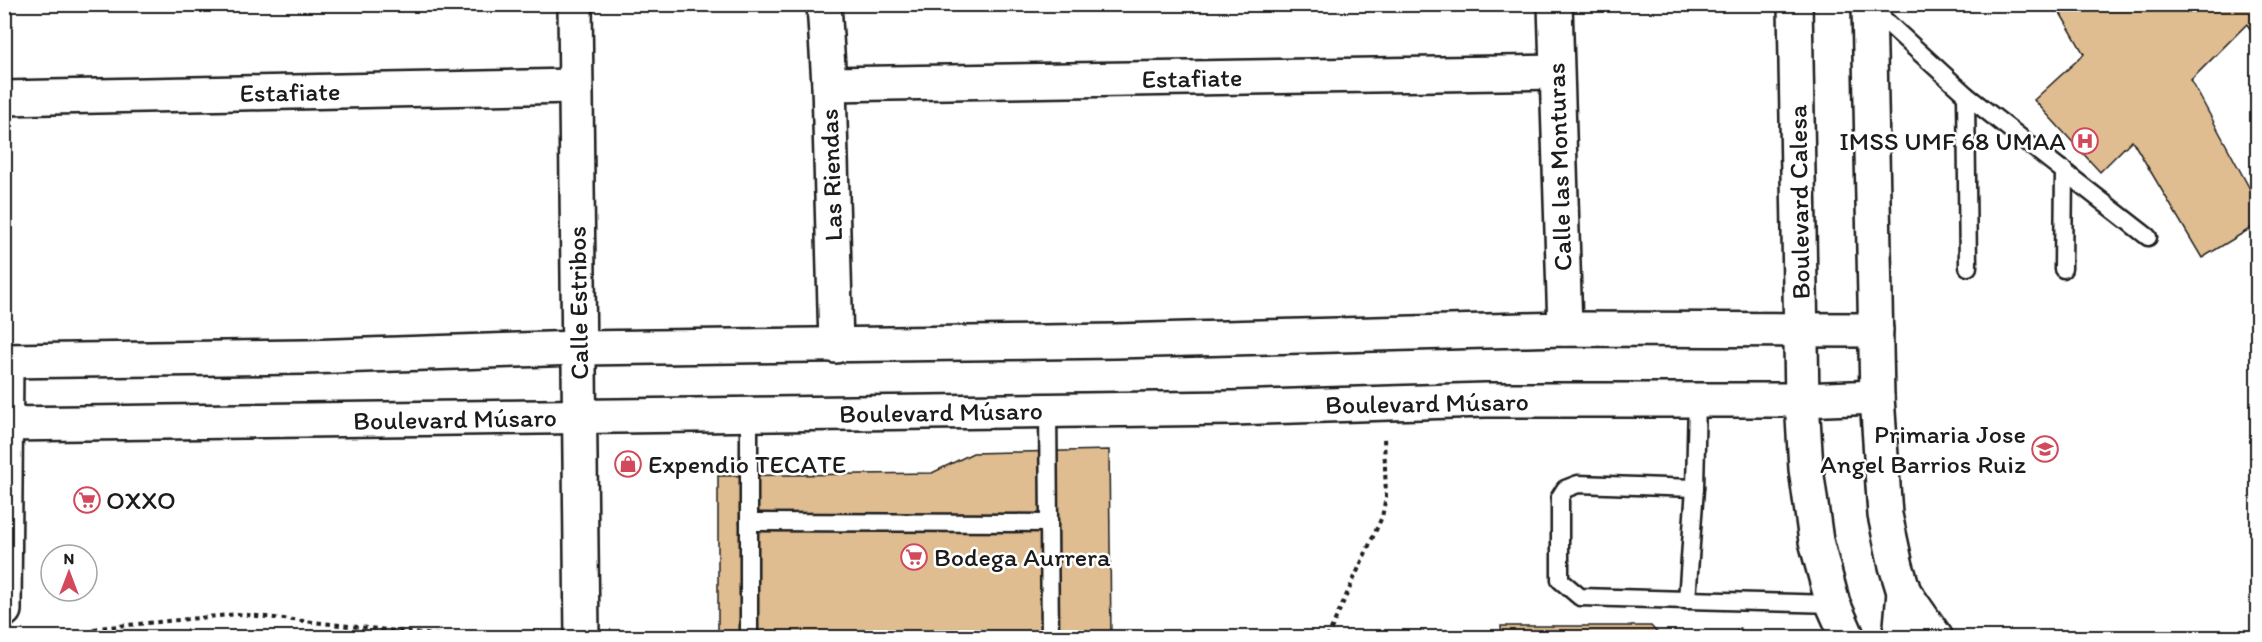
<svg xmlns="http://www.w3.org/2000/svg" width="2262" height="642" font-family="Itim,sans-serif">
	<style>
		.building { fill: #dfbd91; stroke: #1c1c1c; stroke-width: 1.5 }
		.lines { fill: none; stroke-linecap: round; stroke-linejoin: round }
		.lane-casing { stroke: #1c1c1c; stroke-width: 21 }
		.street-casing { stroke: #1c1c1c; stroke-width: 38 }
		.secondary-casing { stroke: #1c1c1c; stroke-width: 38 }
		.path { stroke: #1c1c1c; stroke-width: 4; stroke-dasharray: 4.5 4.5; stroke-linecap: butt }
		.lane { stroke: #fff; stroke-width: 16 }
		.street { stroke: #fff; stroke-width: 33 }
		.secondary { stroke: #fff; stroke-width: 33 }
		.labels { text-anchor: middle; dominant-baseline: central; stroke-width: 5; stroke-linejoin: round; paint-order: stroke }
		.street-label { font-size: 26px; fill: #1c1c1c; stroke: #fff }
		.poi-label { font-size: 26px; fill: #1c1c1c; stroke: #fff; text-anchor: start }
	</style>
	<rect width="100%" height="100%" fill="#fff"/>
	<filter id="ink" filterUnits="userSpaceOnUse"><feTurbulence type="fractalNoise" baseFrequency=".0167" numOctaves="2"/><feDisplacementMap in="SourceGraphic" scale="12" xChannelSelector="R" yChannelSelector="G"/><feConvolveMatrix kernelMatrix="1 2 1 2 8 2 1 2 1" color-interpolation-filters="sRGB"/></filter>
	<g filter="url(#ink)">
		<!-- building -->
		<g class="building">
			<path d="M 2055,4 L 2258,4 L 2258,42 L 2247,24 L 2191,80 L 2258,204 L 2258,224 L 2202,258 L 2132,140 L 2100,172 L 2034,100 L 2084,54 Z"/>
			<path d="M 1109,450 L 1111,638 L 718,638 L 718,476 L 932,473 L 973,453 Z"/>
			<path d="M 1501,626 L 1651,626 L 1662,638 L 1502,638 Z"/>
			<path d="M 1740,628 L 1748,638 L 1729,638 Z"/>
		</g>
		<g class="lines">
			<!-- lane casing -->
			<g class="lane-casing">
				<g id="lane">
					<path d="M 1869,6 L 1966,95 L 1968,267"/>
					<path d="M 1966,95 L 2148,237"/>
					<path d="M 2063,269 L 2064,170"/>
					<path d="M 1048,410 L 1050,638"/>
					<path d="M 749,414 L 749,638"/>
					<path d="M 1695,488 L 1578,484 L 1565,489 L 1560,497 L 1560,580 L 1580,597 L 1833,604"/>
					<path d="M 749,522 L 1049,523"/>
					<path d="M 1687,600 L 1695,488 L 1697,399"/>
				</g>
			</g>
			<!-- street casing -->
			<g class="street-casing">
				<g id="street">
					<path d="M 575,4 L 582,638"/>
					<path d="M 824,4 L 829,84 L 836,346"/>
					<path d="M 1555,4 L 1565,329"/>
					<path d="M 829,84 L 1556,72"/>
					<path d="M 4,98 L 575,86"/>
					<path d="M 4,610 L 6,361"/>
					<path d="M 1900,638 L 1904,592"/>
				</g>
			</g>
			<!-- secondary casing -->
			<g class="secondary-casing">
				<g id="secondary">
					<path d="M 1795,4 L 1802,400 L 1806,469 L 1816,541 L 1833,604 L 1848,638"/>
					<path d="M 1869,4 L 1877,397 L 1885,515 L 1896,566 L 1904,592 L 1936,638"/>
					<path d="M 4,361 L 306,357 L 579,348 L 1115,341 L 1565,329 L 1876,330"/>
					<path d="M 4,424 L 1233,408 L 1485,400 L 1802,400 L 1877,397"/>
				</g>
			</g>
			<!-- path -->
			<g class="path">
				<path d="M 78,638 L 98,628 L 238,614 L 461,638"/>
				<path d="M 1327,638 L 1382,517 L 1386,497 L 1384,437"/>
			</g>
			<!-- lane -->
			<use href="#lane" class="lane"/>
			<!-- street -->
			<use href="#street" class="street"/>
			<!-- secondary -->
			<use href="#secondary" class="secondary"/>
		</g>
	</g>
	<!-- icons -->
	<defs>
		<g id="hospital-ring" transform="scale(1.35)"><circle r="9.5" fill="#fff" stroke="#d1495b" stroke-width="1.5"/><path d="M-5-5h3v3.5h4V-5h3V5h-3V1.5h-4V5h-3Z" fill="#d1495b"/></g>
		<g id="school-ring" transform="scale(1.35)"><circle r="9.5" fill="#fff" stroke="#d1495b" stroke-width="1.5"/><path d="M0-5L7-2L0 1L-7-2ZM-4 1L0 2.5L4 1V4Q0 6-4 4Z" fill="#d1495b"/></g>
		<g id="shop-ring" transform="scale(1.35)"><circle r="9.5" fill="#fff" stroke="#d1495b" stroke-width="1.5"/><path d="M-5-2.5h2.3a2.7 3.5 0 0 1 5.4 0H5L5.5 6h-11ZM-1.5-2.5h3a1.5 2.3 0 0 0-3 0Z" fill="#d1495b"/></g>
		<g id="supermarket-ring" transform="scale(1.35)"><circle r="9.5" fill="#fff" stroke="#d1495b" stroke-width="1.5"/><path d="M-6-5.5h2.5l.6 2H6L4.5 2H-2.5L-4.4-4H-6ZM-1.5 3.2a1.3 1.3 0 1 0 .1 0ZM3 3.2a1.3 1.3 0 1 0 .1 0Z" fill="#d1495b"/></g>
	</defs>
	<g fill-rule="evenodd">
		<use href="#hospital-ring" x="2085" y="141"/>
		<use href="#school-ring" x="2045" y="449"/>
		<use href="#shop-ring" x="628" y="464"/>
		<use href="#supermarket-ring" x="87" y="500"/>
		<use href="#supermarket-ring" x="914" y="557"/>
	</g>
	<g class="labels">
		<!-- street labels -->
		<g class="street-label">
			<text transform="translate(1192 78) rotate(-1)">Estafiate</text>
			<text transform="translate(290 92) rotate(-1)">Estafiate</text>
			<text transform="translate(1559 167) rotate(-92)">Calle las Monturas</text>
			<text transform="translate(831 175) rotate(-92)">Las Riendas</text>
			<text transform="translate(1799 202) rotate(-91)">Boulevard Calesa</text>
			<text transform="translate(578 303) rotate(-91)">Calle Estribos</text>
			<text transform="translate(1427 403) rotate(-1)">Boulevard Músaro</text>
			<text transform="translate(941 412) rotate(-1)">Boulevard Músaro</text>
			<text transform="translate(455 419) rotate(-1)">Boulevard Músaro</text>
		</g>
		<!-- poi labels -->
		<g class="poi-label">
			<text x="2066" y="141" text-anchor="end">IMSS UMF 68 UMAA</text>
			<text x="2026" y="434" text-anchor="end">Primaria Jose<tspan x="2026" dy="30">Angel Barrios Ruiz</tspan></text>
			<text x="648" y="464">Expendio TECATE</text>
			<text x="106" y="500">OXXO</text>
			<text x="934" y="557">Bodega Aurrera</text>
		</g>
	</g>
	<!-- margin -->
	<rect width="2262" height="642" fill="none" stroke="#fff" stroke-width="24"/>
	<rect x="12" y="12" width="2238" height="618" fill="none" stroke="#1c1c1c" stroke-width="2" filter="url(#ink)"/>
	<!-- north arrow -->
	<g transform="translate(69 573)"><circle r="28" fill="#ffffff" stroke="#a4a4a4" stroke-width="1.5"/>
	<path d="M0-4.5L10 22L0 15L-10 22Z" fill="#d1495b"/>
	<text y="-9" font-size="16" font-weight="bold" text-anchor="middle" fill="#1c1c1c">N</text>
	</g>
</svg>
